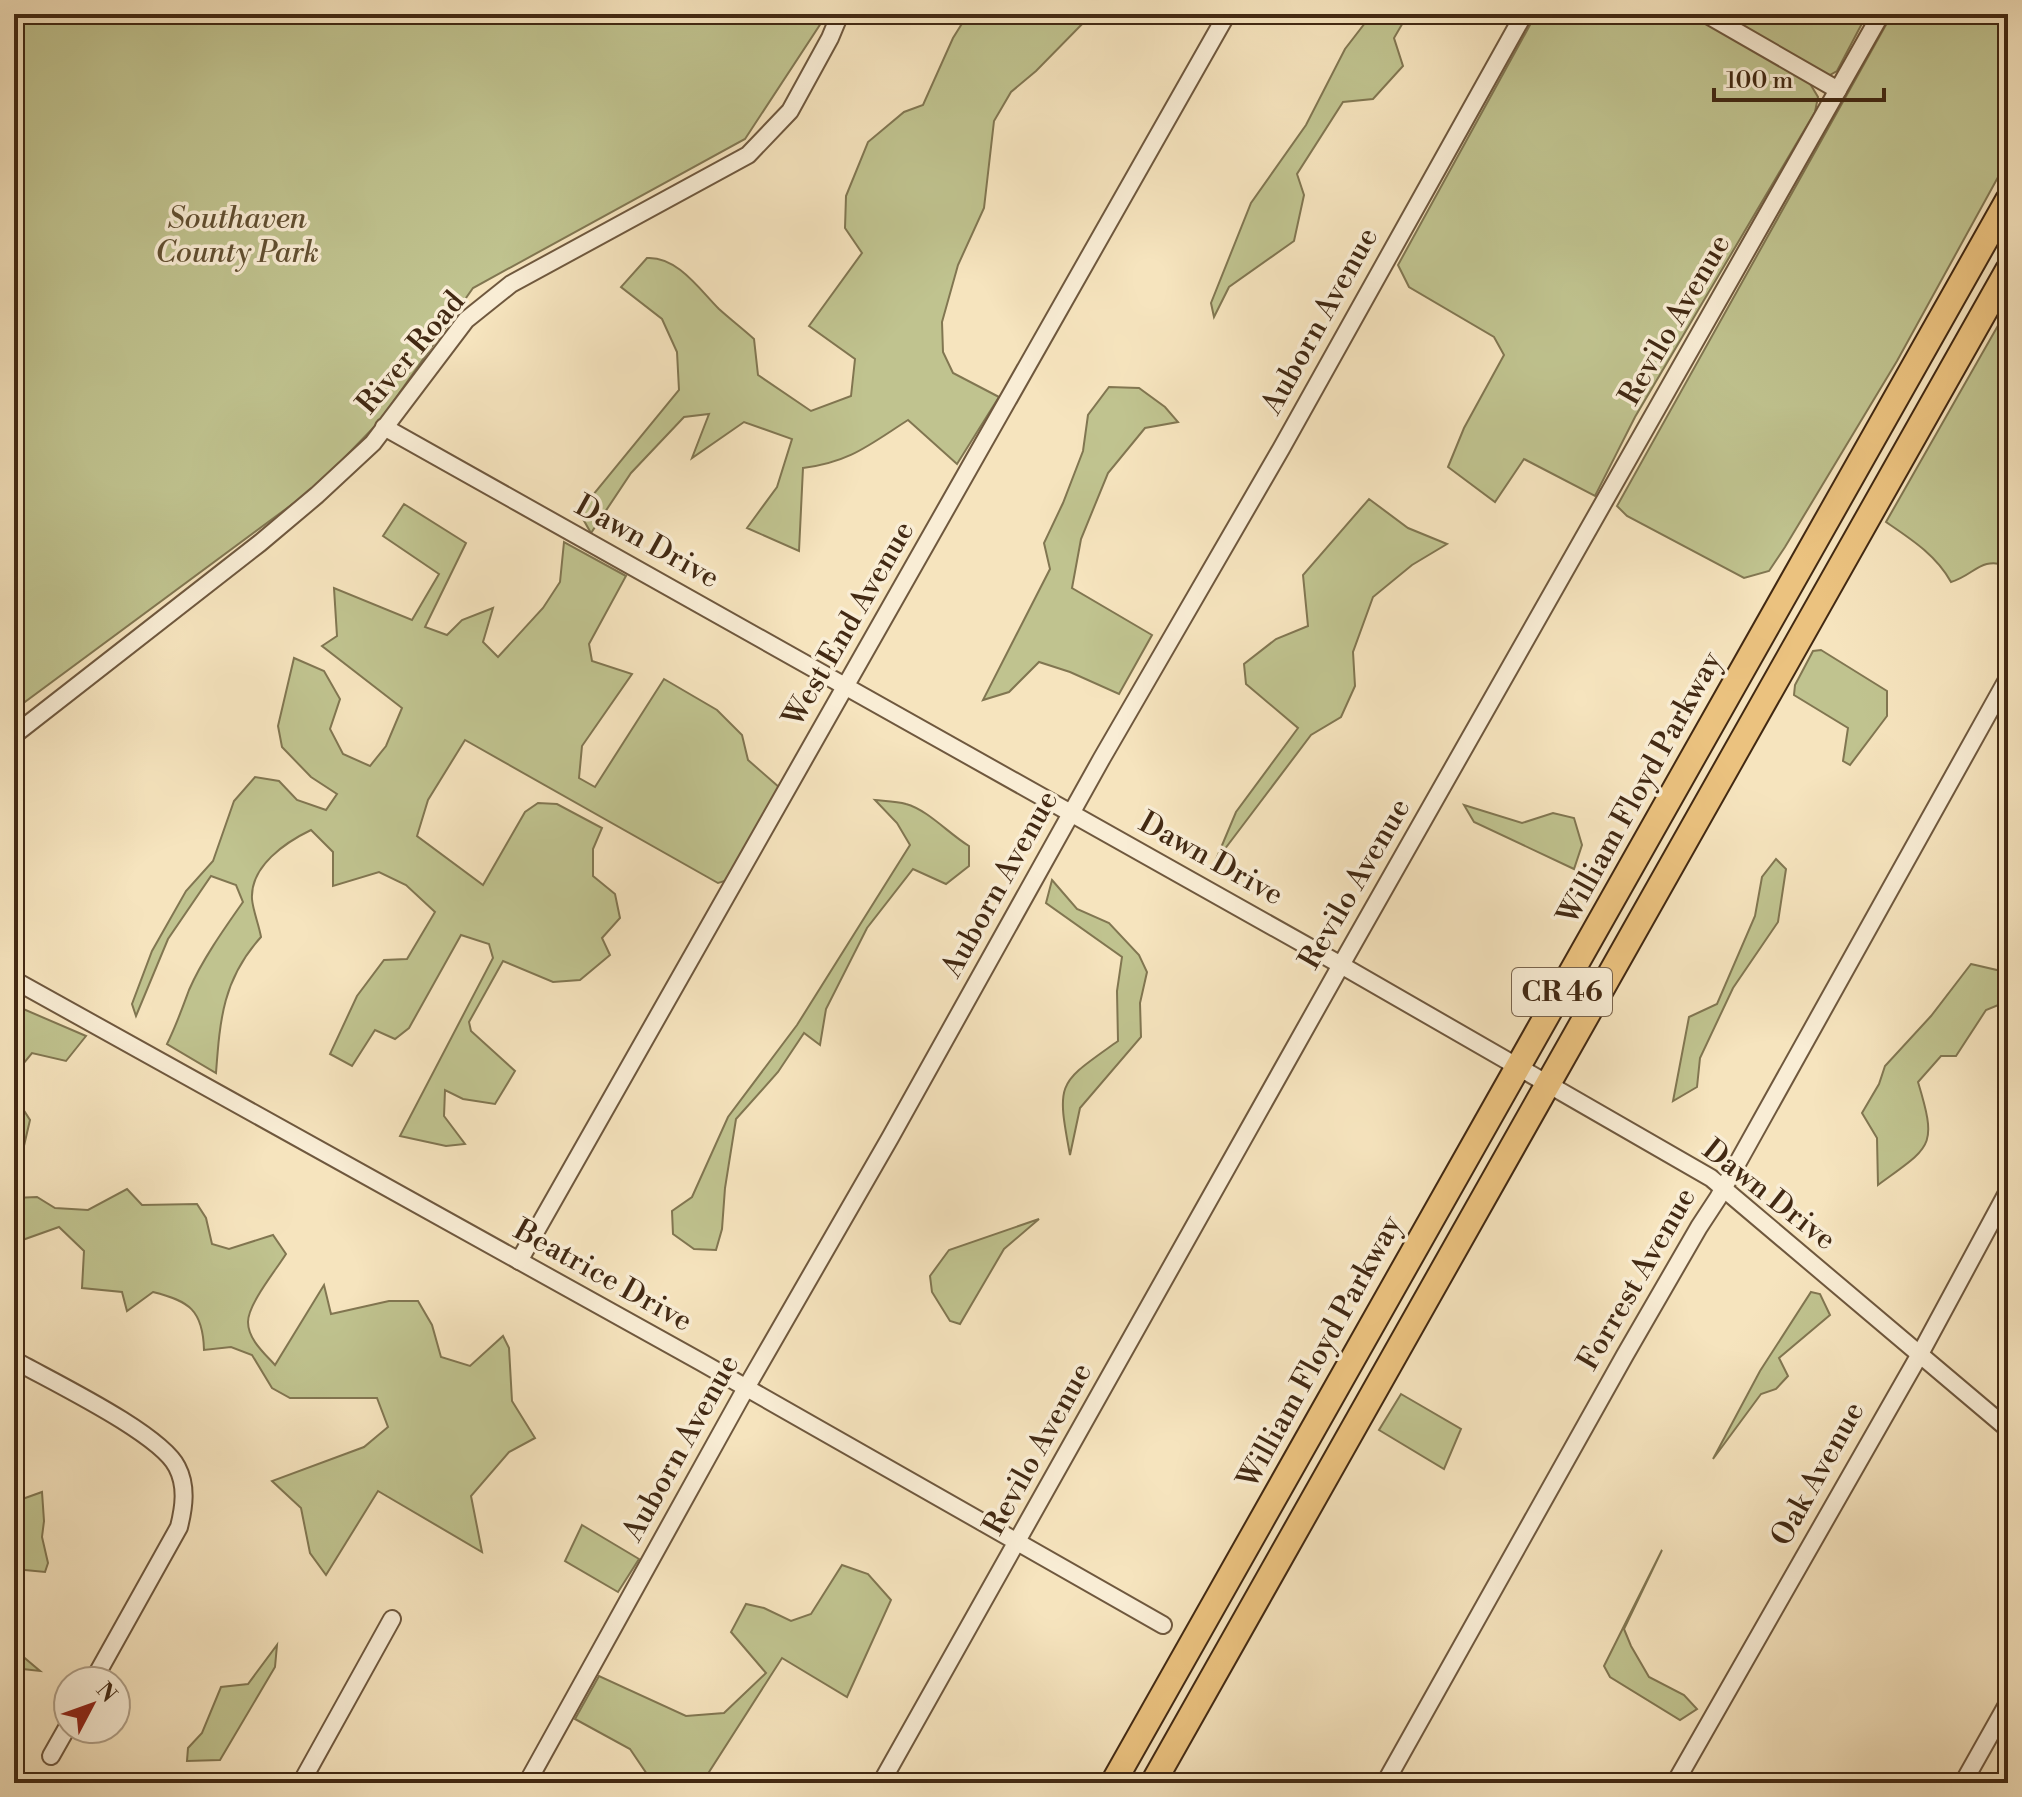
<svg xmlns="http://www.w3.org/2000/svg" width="2022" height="1797" font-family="'Libre Bodoni',serif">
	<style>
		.green { fill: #c0c38f; stroke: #817651; stroke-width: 2 }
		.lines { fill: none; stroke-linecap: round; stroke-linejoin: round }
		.minor-casing { stroke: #6f583e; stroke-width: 20 }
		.highway-casing { stroke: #422913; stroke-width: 28 }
		.minor { stroke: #f9edd5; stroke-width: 16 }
		.highway { stroke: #ebc27f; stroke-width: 24 }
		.labels { text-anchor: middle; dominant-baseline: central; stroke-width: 7; stroke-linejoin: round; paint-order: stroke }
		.shield { fill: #f9edd5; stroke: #79644d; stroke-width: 2 }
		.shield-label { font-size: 28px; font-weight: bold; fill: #422913 }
		.park-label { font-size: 30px; font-style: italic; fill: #625032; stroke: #f9edd5 }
		.street-label { font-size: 30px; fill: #422913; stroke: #f9edd5 }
	</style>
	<rect width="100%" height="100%" fill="#f6e4be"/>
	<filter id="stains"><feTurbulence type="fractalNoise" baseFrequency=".0025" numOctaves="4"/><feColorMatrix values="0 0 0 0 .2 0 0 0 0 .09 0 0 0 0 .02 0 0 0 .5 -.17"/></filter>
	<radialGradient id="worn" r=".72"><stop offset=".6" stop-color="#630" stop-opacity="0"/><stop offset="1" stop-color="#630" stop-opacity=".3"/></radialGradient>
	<!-- green -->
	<g class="green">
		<path d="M 14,14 L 827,14 L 745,139 L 473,288 L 379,422 L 317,486 L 14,710 Z"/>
		<path d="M 968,14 L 1092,14 L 1036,71 L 1011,92 L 994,121 L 984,208 L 958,265 L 942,322 L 943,352 L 953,373 L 999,397 L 957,464 L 908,420 C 869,445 850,462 803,468 L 799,551 L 747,528 L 777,487 L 792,439 L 744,422 L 692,458 L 709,414 L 684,417 L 631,473 L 591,533 L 579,512 L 679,390 L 677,352 L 662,319 L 621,287 L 647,258 C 677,256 700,290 719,309 C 730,319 743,329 754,339 L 758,375 L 811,411 L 851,396 L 855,359 L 809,326 L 862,253 L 845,228 L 846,196 L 868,142 L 904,112 L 923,105 L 953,38 Z"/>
		<path d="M 1372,14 L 1408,14 L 1394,38 L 1403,66 L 1373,99 L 1343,102 L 1297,174 L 1304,195 L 1294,241 L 1229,287 L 1214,317 L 1211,303 L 1251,203 L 1306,125 L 1345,49 Z"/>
		<path d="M 1536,14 L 1690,14 L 1809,82 L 1818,97 L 1815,112 L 1635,417 L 1595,496 L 1524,459 L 1495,502 L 1448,467 L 1464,428 L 1504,355 L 1494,337 L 1409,287 L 1398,265 Z"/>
		<path d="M 1720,14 L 1867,14 L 1837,71 L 1828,76 Z"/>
		<path d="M 1892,14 L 2008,14 L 2008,159 L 1897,361 L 1785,547 L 1769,571 L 1744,578 L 1627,516 L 1617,506 Z"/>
		<path d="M 2008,308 L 2008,566 C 1980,556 1975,575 1951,582 C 1936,555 1911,539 1886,522 Z"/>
		<path d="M 1109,387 L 1139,388 L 1165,407 L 1178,422 L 1145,428 L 1108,473 L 1081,539 L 1072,588 L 1152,635 L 1119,694 L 1070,672 L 1039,662 L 1009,692 L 983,700 L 1050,569 L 1044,543 L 1063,503 L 1083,451 L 1088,415 Z"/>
		<path d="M 1369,499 L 1408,528 L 1447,544 L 1412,565 L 1373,597 L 1353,652 L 1355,686 L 1341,717 L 1311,735 L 1215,862 L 1236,812 L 1298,728 L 1246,684 L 1244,664 L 1276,639 L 1308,626 L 1303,575 Z"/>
		<path d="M 404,504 L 466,543 L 425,627 L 447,635 L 462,620 L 493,608 L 483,642 L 498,657 L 543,608 L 560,582 L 564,542 L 626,576 L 589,644 L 592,661 L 632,674 L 582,746 L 579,778 L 595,787 L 664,679 L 717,710 L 742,735 L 748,760 L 780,788 L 725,881 L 718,883 L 465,740 L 428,800 L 417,836 L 483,885 L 525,812 L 538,803 L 557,804 L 602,828 L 593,849 L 593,876 L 615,894 L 620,918 L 602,938 L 610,955 L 580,980 L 553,982 L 503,961 L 469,1022 L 471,1031 L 515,1071 L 495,1104 L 463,1099 L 445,1090 L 444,1116 L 465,1144 L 446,1146 L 400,1136 L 493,958 L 489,944 L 461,935 L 409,1028 L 395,1039 L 375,1030 L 352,1066 L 330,1054 L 357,996 L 384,960 L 407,959 L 435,912 L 406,885 L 379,872 L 333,886 L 333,852 L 311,830 C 286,842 250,866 252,899 C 253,911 259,925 261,937 C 223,979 220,1019 216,1073 L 167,1044 C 176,1026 182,1009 189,990 C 202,960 224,929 243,902 L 236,885 L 211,876 L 168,939 L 136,1016 L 132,1004 L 152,951 L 186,891 L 213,861 L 234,801 L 255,777 L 279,781 L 297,800 L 326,810 L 337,794 L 311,777 L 282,747 L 278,726 L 294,658 L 324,671 L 340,699 L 330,729 L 343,754 L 370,766 L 386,746 L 402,708 L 322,646 L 337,636 L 334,588 L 412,620 L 439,574 L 383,536 Z"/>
		<path d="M 1821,650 L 1887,691 L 1887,716 L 1850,765 L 1843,761 L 1848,728 L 1794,695 L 1795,685 L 1813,651 Z"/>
		<path d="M 875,800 C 885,801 897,801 906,804 C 928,810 949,834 969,846 L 969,866 L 946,884 L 913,869 L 867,928 L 826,1009 L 820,1045 L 804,1033 L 778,1072 L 736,1119 L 725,1188 L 722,1229 L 716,1250 L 694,1249 L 673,1234 L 672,1211 L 692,1197 L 728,1117 L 797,1025 L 910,845 L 897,823 Z"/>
		<path d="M 1464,805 L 1522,823 L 1553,813 L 1574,818 L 1582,845 L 1574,869 L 1474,822 Z"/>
		<path d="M 1776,859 L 1786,869 L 1778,922 L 1733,988 L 1700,1058 L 1697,1087 L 1673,1101 L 1689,1017 L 1717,1004 L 1755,916 L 1762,877 Z"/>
		<path d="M 1052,880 L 1077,909 L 1109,923 L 1139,955 L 1147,972 L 1140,1003 L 1141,1037 L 1080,1108 L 1070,1155 C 1056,1080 1058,1084 1118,1041 L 1117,991 L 1122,957 L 1046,903 Z"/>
		<path d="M 1971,964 L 2001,971 L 2008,983 L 2008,1001 L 1986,1010 L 1956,1056 L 1941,1056 L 1918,1082 C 1938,1148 1931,1146 1878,1185 L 1877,1138 L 1862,1113 L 1879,1084 L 1885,1066 L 1931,1016 Z"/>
		<path d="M 14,1005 L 86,1036 L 66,1061 L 32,1053 L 14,1075 Z"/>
		<path d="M 14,1095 L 30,1120 L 23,1150 L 14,1162 Z"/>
		<path d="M 127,1189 L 142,1205 L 197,1204 L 206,1218 L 212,1244 L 229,1249 L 273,1235 L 286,1254 C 276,1270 248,1304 248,1322 C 248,1339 264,1353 275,1365 L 324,1285 L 331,1314 L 389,1301 L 418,1301 L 432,1325 L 441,1357 L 470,1366 L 503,1336 L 509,1348 L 512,1401 L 535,1438 L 509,1452 L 471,1496 L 482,1552 L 378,1491 L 326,1575 L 310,1553 L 301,1508 L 272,1481 L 364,1447 L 388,1427 L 377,1398 L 290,1398 L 272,1388 L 252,1355 L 231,1347 L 204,1350 C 203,1310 189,1301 153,1292 L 127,1311 L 122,1292 L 82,1288 L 84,1251 L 59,1227 L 14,1243 L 14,1198 L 37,1197 L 55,1208 L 88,1210 Z"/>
		<path d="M 1039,1219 L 1004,1249 L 960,1324 L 950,1321 L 932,1292 L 930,1276 L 949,1250 Z"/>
		<path d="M 1811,1292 L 1820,1294 L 1830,1315 L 1779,1358 L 1788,1376 L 1776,1389 L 1761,1394 L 1713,1459 L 1760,1371 Z"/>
		<path d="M 1401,1394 L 1461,1429 L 1444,1469 L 1379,1430 Z"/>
		<path d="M 42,1492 L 44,1521 L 42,1537 L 48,1563 L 45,1572 L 15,1569 L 14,1502 Z"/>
		<path d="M 582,1525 L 639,1559 L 618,1592 L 565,1561 Z"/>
		<path d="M 1662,1550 L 1624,1629 L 1631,1646 L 1649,1677 L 1684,1695 L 1697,1709 L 1680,1720 L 1610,1677 L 1604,1666 Z"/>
		<path d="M 842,1565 L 868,1574 L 891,1600 L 847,1697 L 782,1658 L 702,1783 L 653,1783 L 630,1749 L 575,1719 L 599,1676 L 686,1716 L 724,1713 L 766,1673 L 731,1632 L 746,1604 L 764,1608 L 791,1621 L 811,1614 Z"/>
		<path d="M 277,1645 L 275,1667 L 220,1760 L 187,1761 L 188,1748 L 202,1733 L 221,1687 L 248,1684 Z"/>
		<path d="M 14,1649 L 40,1671 L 14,1668 Z"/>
	</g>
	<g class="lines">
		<!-- minor casing -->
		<g class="minor-casing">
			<g id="minor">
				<path d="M 1706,14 L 1838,90"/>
				<path d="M 384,427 L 1341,965 L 1711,1178 L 2008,1429"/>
				<path d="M 14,735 L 260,543 L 317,495 L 373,443 L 466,320 L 511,284 L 748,155 L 790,111 L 830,38 L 840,14"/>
				<path d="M 14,980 L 701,1362 L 1163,1625"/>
				<path d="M 519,1261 L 1227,14"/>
				<path d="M 14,1360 C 51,1381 160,1433 177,1467 C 187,1486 184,1507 179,1527 L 93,1681"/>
				<path d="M 51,1756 L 68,1726"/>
				<path d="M 301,1783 L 392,1619"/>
				<path d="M 527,1783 L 746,1388 L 890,1138 L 1102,758 L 1281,449 L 1524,14"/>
				<path d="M 881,1783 L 1341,965 L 1881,14"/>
				<path d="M 1385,1783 L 1625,1355 L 1699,1227 L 1718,1198 L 2008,678"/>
				<path d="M 1675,1783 L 1920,1354 L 2008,1191"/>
				<path d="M 1963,1783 L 2008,1703"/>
			</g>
		</g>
		<!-- highway casing -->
		<g class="highway-casing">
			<g id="highway">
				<path d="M 1113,1783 L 2008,200"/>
				<path d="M 1153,1783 L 2008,270"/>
			</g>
		</g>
		<!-- minor -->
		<use href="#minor" class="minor"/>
		<!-- highway -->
		<use href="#highway" class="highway"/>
	</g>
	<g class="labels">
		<!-- shield labels -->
		<rect class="shield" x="1512" y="968" width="100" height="48" rx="6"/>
		<g class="shield-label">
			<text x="1562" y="992">CR 46</text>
		</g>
		<!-- park labels -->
		<g class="park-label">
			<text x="237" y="219">Southaven<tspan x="237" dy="34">County Park</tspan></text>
		</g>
		<!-- street labels -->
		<g class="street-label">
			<text transform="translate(1675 320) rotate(-60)">Revilo Avenue</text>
			<text transform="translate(1320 321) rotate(-61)">Auborn Avenue</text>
			<text transform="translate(411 353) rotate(-50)">River Road</text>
			<text transform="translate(647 542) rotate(29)">Dawn Drive</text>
			<text transform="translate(849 624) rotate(-60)">West End Avenue</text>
			<text transform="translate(1640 788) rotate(-61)">William Floyd Parkway</text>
			<text transform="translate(1211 859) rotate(29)">Dawn Drive</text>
			<text transform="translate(1000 884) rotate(-61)">Auborn Avenue</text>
			<text transform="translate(1355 884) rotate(-60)">Revilo Avenue</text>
			<text transform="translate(1769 1195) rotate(38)">Dawn Drive</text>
			<text transform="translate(603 1276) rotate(29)">Beatrice Drive</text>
			<text transform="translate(1637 1279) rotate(-60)">Forrest Avenue</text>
			<text transform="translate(1320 1352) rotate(-61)">William Floyd Parkway</text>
			<text transform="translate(681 1448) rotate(-61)">Auborn Avenue</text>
			<text transform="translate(1038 1449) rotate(-61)">Revilo Avenue</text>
			<text transform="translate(1818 1474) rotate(-61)">Oak Avenue</text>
		</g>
	</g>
	<!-- margin -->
	<rect width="2022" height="1797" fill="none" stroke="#f6e4be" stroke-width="48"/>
	<rect x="16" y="16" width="1990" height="1765" fill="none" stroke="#422913" stroke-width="4"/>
	<rect x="24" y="24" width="1974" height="1749" fill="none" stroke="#422913" stroke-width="2"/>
	<!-- north arrow -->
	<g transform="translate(92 1705) rotate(49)"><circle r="38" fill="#f9edd5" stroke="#b09f87" stroke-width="2"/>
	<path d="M0-6L14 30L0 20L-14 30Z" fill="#8f2418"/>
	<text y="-12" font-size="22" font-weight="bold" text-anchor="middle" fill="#422913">N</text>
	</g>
	<!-- scale -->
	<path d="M1714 88v12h170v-12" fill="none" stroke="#422913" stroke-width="4"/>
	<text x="1726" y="88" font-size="24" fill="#422913" stroke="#f9edd5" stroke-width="6" paint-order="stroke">100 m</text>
	<rect width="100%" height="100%" filter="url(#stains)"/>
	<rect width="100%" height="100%" fill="url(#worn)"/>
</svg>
